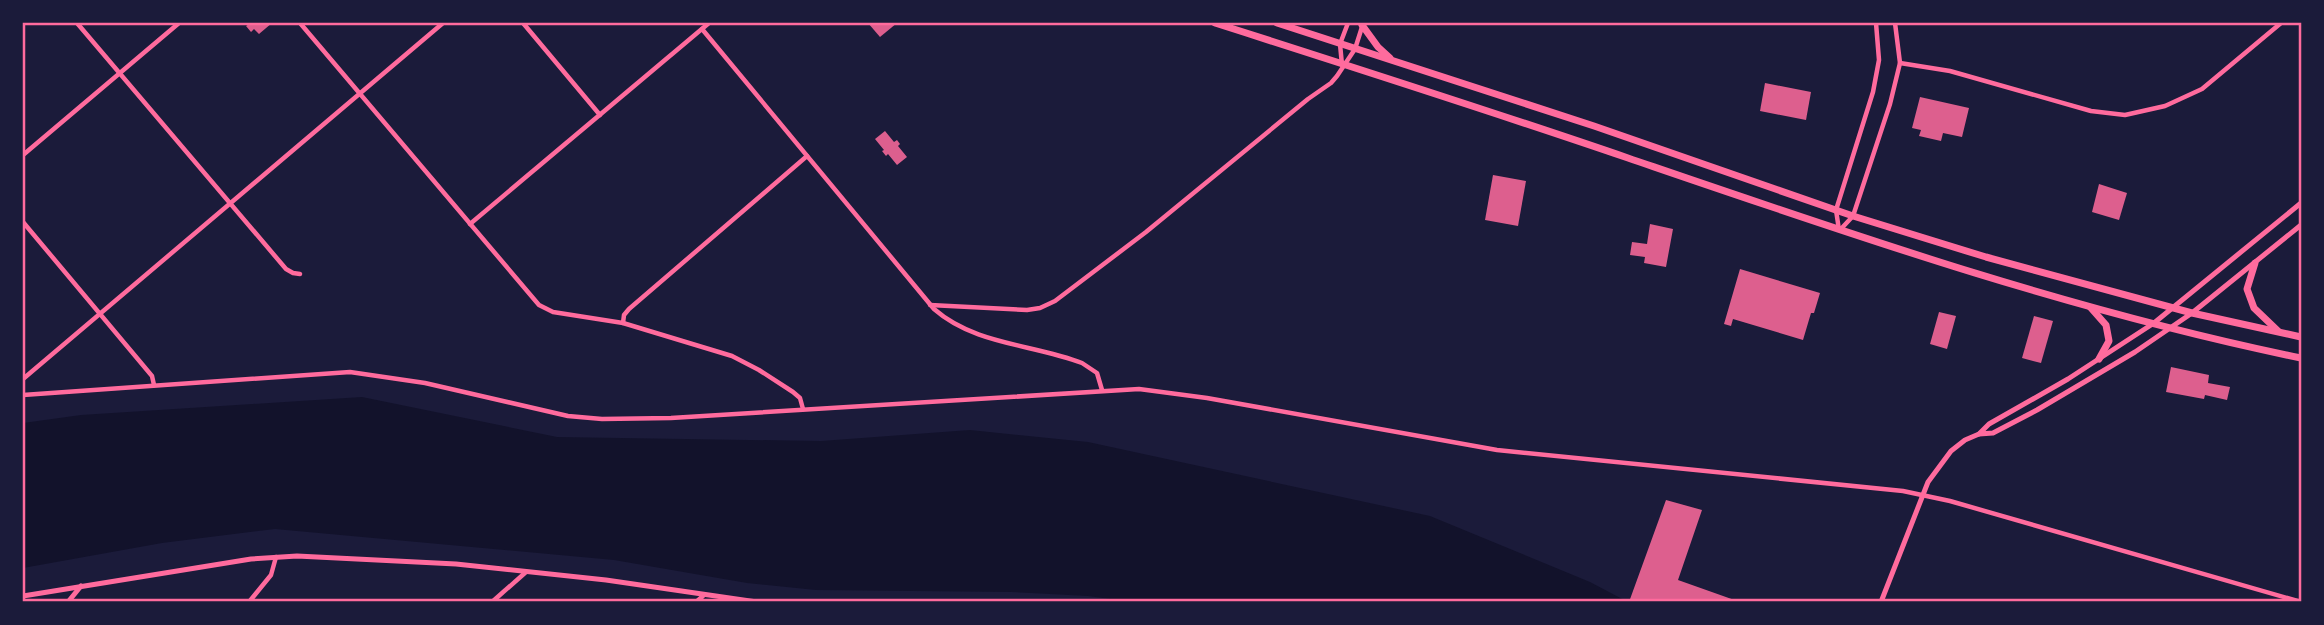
<svg xmlns="http://www.w3.org/2000/svg" width="2324" height="625" font-family="'Noto Sans',sans-serif">
	<style>
		.water { fill: #12122b }
		.building { fill: #dd5f8e }
		.lines { fill: none; stroke-linecap: round; stroke-linejoin: round }
		.minor { stroke: #ff6b9d; stroke-width: 4.5 }
		.tertiary { stroke: #ff6b9d; stroke-width: 5 }
		.primary { stroke: #ff6b9d; stroke-width: 7 }
		.neatline { fill: none; stroke: #ff6b9d; stroke-width: 2.5 }
	</style>
	<rect width="100%" height="100%" fill="#1b1b3a"/>
	<!-- water -->
	<path class="water" d="M 362,397 L 557,437 L 821,441 L 970,430 L 1088,442 L 1430,516 L 1590,582 L 1628,602 L 1133,602 L 1088,596 L 1011,592 L 816,590 L 747,583 L 614,560 L 275,529 L 162,543 L 23,568 L 23,423 L 81,415 Z"/>
	<!-- building -->
	<g class="building">
		<path d="M 251,23 L 272,23 L 259,34 L 254,29 L 251,32 L 246,26 Z"/>
		<path d="M 868,23 L 897,23 L 880,37 Z"/>
		<path d="M 1765,83 L 1811,92 L 1806,120 L 1760,111 Z"/>
		<path d="M 1920,97 L 1969,108 L 1962,137 L 1943,133 L 1941,141 L 1919,136 L 1921,130 L 1912,128 Z"/>
		<path d="M 885,131 L 894,142 L 897,140 L 900,144 L 898,146 L 907,157 L 897,165 L 888,154 L 886,156 L 882,151 L 884,150 L 875,139 Z"/>
		<path d="M 1493,175 L 1526,181 L 1518,226 L 1485,220 Z"/>
		<path d="M 2099,184 L 2127,193 L 2119,220 L 2092,212 Z"/>
		<path d="M 1650,224 L 1673,229 L 1666,267 L 1644,263 L 1645,257 L 1630,255 L 1632,242 L 1647,244 Z"/>
		<path d="M 1740,269 L 1820,293 L 1814,313 L 1811,313 L 1803,340 L 1733,319 L 1731,326 L 1724,324 Z"/>
		<path d="M 1939,312 L 1956,316 L 1947,349 L 1930,344 Z"/>
		<path d="M 2034,316 L 2053,321 L 2041,363 L 2022,358 Z"/>
		<path d="M 2171,367 L 2209,375 L 2208,383 L 2230,387 L 2227,400 L 2205,395 L 2204,399 L 2166,392 Z"/>
		<path d="M 1666,500 L 1702,510 L 1678,580 L 1740,602 L 1629,602 Z"/>
	</g>
	<g class="lines">
		<!-- minor -->
		<g class="minor">
			<path d="M 77,23 L 286,269 L 293,273 L 300,274"/>
			<path d="M 300,23 L 539,305 L 553,312 L 623,323 L 732,356 L 759,370 L 793,392 L 800,398 L 803,409"/>
			<path d="M 523,23 L 600,115"/>
			<path d="M 702,29 L 934,309 C 975,345 1033,344 1082,363 L 1097,373 L 1102,390"/>
			<path d="M 1900,63 L 1950,71 L 2091,111 L 2125,115 L 2165,106 L 2202,89 L 2281,23"/>
			<path d="M 1342,65 L 1340,44 L 1348,23"/>
			<path d="M 23,155 L 179,23"/>
			<path d="M 23,222 L 152,376 L 154,385"/>
			<path d="M 470,224 L 709,23"/>
			<path d="M 1839,230 L 1836,210 L 1873,92 L 1879,60 L 1876,23"/>
			<path d="M 1840,230 L 1853,216 L 1890,104 L 1900,63 L 1895,23"/>
			<path d="M 930,305 L 1027,310 L 1040,308 L 1055,301 L 1146,232 L 1308,99 L 1331,83 L 1337,76 L 1355,49 L 1362,27"/>
			<path d="M 623,323 L 624,315 L 629,309 L 807,156"/>
			<path d="M 23,379 L 443,23"/>
			<path d="M 23,395 L 350,372 L 425,383 L 568,416 L 602,419 L 671,418 L 1139,389 L 1207,398 L 1497,450 L 1903,491 L 1950,501 L 2301,602"/>
			<path d="M 249,602 L 271,575 L 276,557"/>
			<path d="M 492,602 L 526,572"/>
			<path d="M 696,602 L 703,596"/>
		</g>
		<!-- tertiary -->
		<g class="tertiary">
			<path d="M 1979,434 L 1993,433 L 2037,410 L 2135,352 L 2192,313 L 2301,225"/>
			<path d="M 23,596 L 251,559 L 297,556 L 456,564 L 606,580 L 757,602"/>
			<path d="M 68,602 L 81,586"/>
			<path d="M 1881,602 L 1928,482 L 1951,451 L 1965,440 L 1979,434 L 1989,424 L 2068,379 L 2154,323 L 2301,203"/>
		</g>
		<!-- primary -->
		<g class="primary">
			<path d="M 1215,23 C 1353,67 1491,111 1628,158 C 1850,234 2071,311 2301,358"/>
			<path d="M 1277,23 L 1594,126 L 1853,216 L 1986,257 L 2192,313 L 2301,337"/>
			<path d="M 1362,25 L 1378,47 L 1390,58"/>
			<path d="M 2255,263 L 2247,289 L 2254,308 L 2278,331"/>
			<path d="M 2091,308 L 2106,325 L 2109,341 L 2099,359"/>
		</g>
	</g>
	<!-- border -->
	<rect width="2324" height="625" fill="none" stroke="#1b1b3a" stroke-width="49"/>
	<rect x="24" y="24" width="2276" height="576" class="neatline"/>
</svg>
